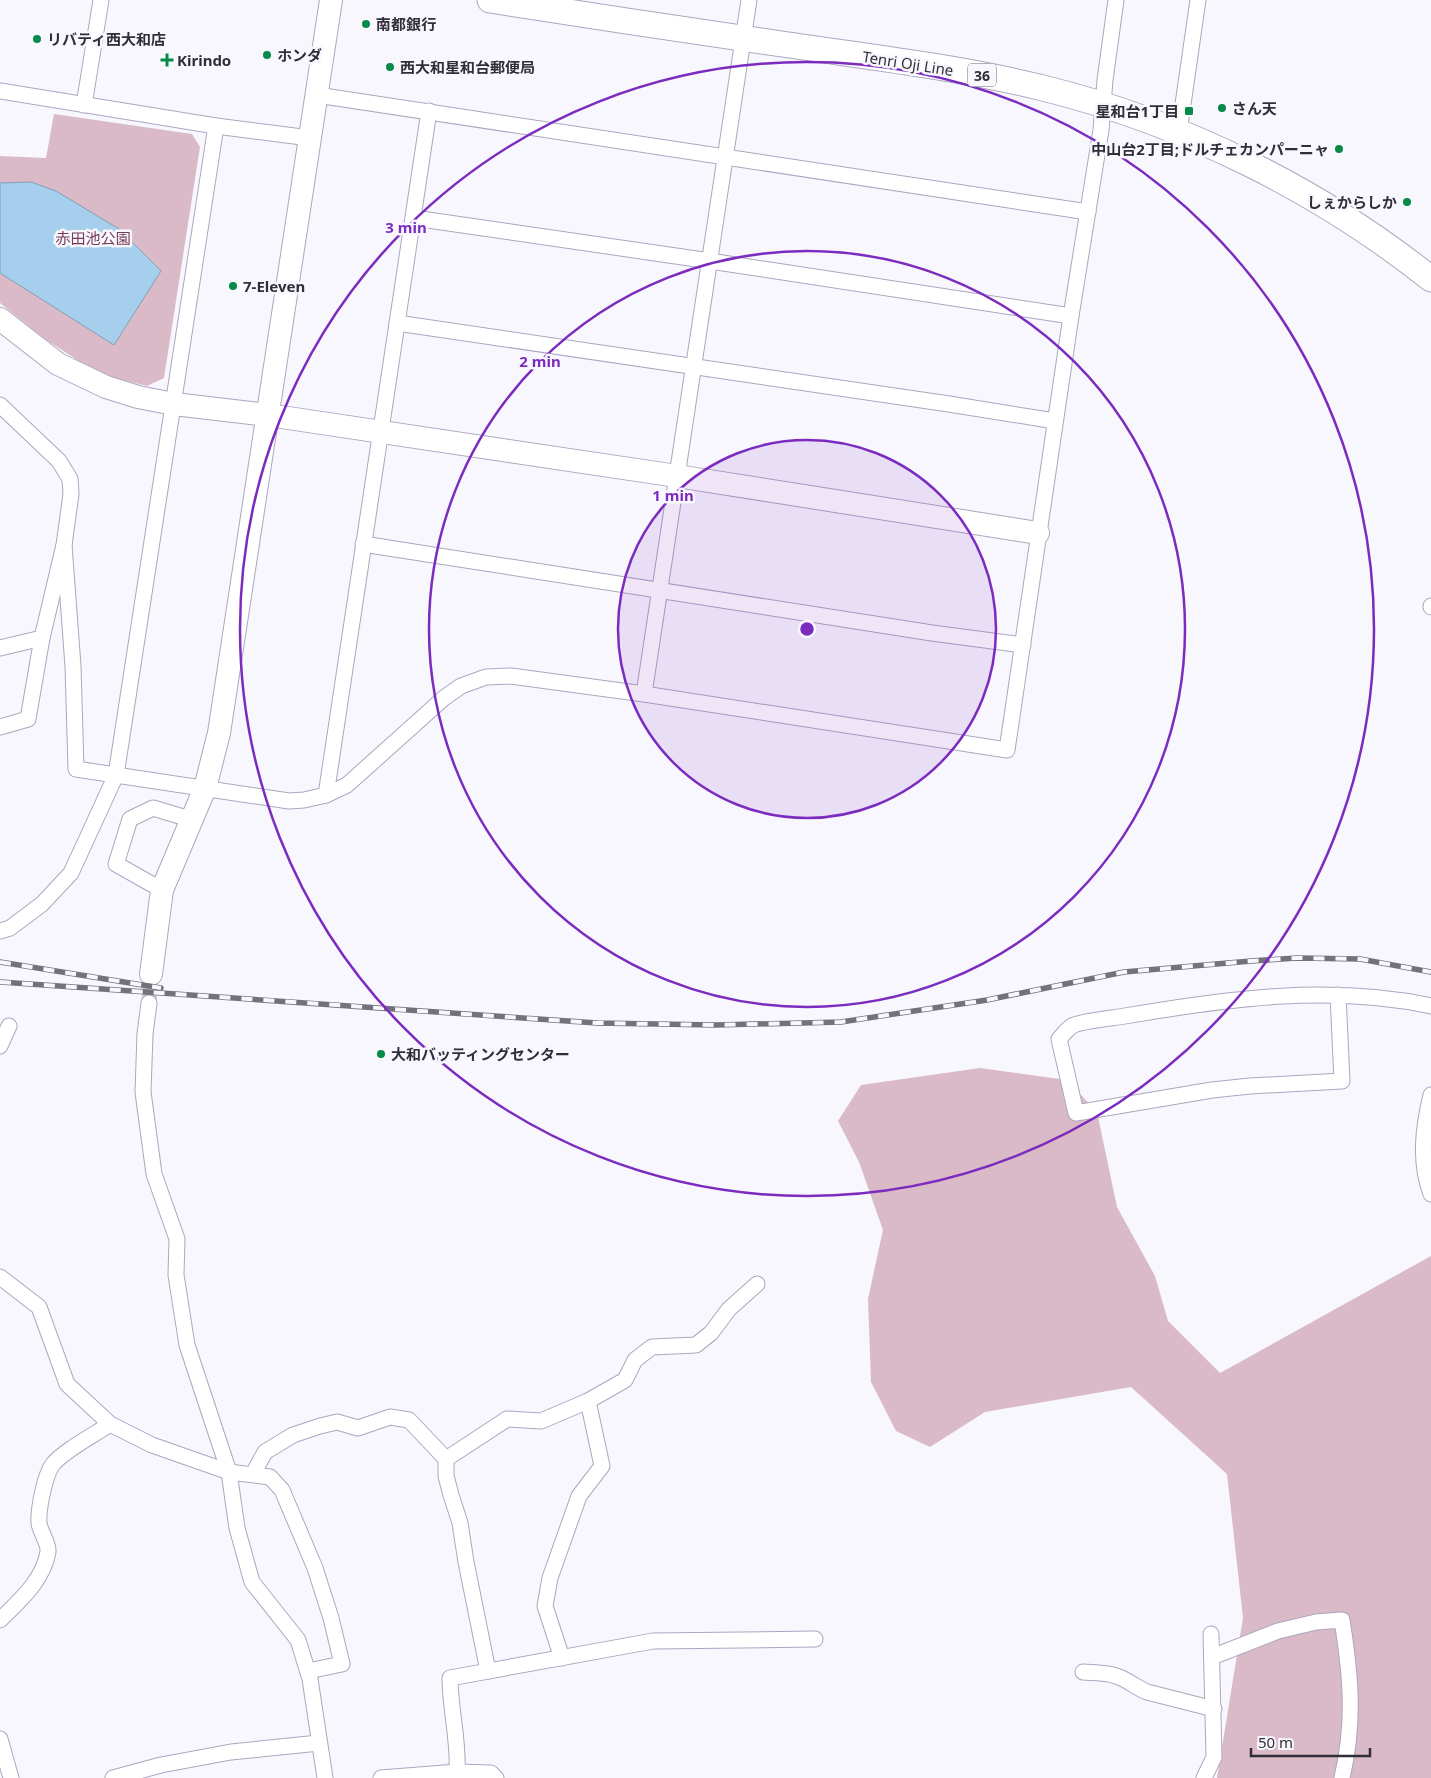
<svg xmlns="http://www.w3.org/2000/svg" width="1431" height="1778" font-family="'Noto Sans','Noto Sans JP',sans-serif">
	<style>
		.green { fill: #dabac7 }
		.water { fill: #a5cfec; stroke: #829fb6 }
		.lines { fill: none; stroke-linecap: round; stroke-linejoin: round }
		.street-tunnel { stroke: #d0cfd6; stroke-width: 15; stroke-dasharray: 15 8; stroke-linecap: butt }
		.street-casing { stroke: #aca6c2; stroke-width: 17 }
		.secondary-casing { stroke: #aca6c2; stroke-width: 24 }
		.primary-casing { stroke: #aca6c2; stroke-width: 27 }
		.street { stroke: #fff; stroke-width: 15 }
		.secondary { stroke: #fff; stroke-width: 22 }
		.primary { stroke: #fff; stroke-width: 25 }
		.rail-casing { stroke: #74717b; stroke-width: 5.5 }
		.rail { stroke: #f8f7fd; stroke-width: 4; stroke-dasharray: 11; stroke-linecap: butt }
		.ring { fill: none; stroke: #7b2cbf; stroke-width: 2.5 }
		.poi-dot { fill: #068a47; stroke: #f8f7fd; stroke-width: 2 }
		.labels { text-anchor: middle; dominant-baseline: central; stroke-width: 5; stroke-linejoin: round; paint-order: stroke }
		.shield { fill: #f8f7fd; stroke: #6d6a74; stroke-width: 1 }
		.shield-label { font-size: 14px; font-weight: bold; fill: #312e39 }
		.poi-label { font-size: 15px; font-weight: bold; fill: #312e39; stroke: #f8f7fd; text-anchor: start }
		.street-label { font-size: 15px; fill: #312e39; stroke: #f8f7fd }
		.park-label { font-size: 15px; fill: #773b57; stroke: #f8f7fd }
		.centre { fill: #7b2cbf; stroke: #f8f7fd; stroke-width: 2.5 }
		.ring-label { font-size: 15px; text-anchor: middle; font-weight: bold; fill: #7b2cbf; stroke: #f8f7fd; stroke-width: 5; stroke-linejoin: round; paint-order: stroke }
	</style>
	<rect width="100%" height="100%" fill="#f8f7fd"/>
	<!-- green -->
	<g class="green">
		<path d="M 54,114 L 192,134 L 200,147 L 164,378 L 147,386 L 111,377 L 88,367 L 45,339 L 0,303 L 0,156 L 46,158 Z"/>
		<path d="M 980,1068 L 1067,1080 L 1097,1112 L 1117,1207 L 1155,1276 L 1168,1321 L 1220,1373 L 1431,1256 L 1431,1778 L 1217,1778 L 1243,1618 L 1227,1474 L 1131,1387 L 985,1412 L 930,1447 L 896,1431 L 871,1382 L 868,1299 L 883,1230 L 859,1162 L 838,1121 L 861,1085 Z"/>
	</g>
	<!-- water -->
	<path class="water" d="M 31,182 L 56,191 L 119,229 L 161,271 L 114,345 L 0,273 L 0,183 Z"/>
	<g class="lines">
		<!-- street-tunnel -->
		<path class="street-tunnel" d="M 149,1003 L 151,974"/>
		<!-- street casing -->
		<g class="street-casing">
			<g id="street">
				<path d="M 0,91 L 216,126 L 310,138"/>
				<path d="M 317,95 L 1088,212"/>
				<path d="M 84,105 L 101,0"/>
				<path d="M 1179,132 L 1198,0"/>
				<path d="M 414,218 L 710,261 L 1071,316"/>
				<path d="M 397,323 L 949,404 L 1055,421"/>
				<path d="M 0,405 L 59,461 L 70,479 L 71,494 L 64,545 L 42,638 L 28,719 L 0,727"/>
				<path d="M 363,544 L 932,633 L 1023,645"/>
				<path d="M 64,545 L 73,666 L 76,769 L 289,801 L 304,800 L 326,795 L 347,785 L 444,698 L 461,686 L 486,677 L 511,676 L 644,694 L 1007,750 L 1071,316 L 1101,130 L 1105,80 L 1116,0"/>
				<path d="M 1431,606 L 1431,607"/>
				<path d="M 0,648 L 42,638"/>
				<path d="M 644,694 L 749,0"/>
				<path d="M 326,795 L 429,111"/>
				<path d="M 162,890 L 116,864 L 130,819 L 153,808 L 193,820"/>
				<path d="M 0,931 L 10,928 L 42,904 L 71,873 L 116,775 L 216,126"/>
				<path d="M 1338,995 L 1342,1081 L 1250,1086 L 1212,1090 L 1076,1113 L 1059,1039 C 1063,1035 1067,1029 1072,1026 C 1080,1021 1114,1018 1125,1016 C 1225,999 1330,984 1431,1006"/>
				<path d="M 149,1003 L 145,1034 L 143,1092 L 154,1174 L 177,1239 L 176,1275 L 187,1345 L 229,1472 L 237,1528 L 252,1582 L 298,1640 L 310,1679 L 325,1778"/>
				<path d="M 0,1046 L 9,1026"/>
				<path d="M 1431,1095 C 1423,1128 1419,1162 1431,1194"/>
				<path d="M 0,1277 L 39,1307 L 67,1384 L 110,1424 L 152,1445 L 229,1472 L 270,1477 L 282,1490 L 315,1568 L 331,1618 L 342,1664 L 308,1671"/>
				<path d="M 446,1459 L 446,1476 L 451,1495 L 460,1523 L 466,1562 L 488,1671"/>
				<path d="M 253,1474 L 265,1452 L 293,1435 L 320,1426 L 337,1422 L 358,1428 L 390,1417 L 409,1420 L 446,1459 L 507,1419 L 541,1421 L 588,1401 L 625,1380 L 635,1360 L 652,1347 L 696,1345 L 711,1333 L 729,1309 L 757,1284"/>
				<path d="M 0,1620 C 19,1601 43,1581 48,1552 C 49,1543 40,1532 39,1523 C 38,1509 45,1474 53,1464 C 65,1450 94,1435 110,1424"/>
				<path d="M 1212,1657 L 1278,1631 L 1316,1622 L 1342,1620 C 1351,1677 1355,1721 1342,1778"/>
				<path d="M 562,1658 L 545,1606 L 550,1578 L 579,1496 L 602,1466 L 588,1401"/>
				<path d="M 1083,1672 C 1095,1673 1108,1672 1119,1677 C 1129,1681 1137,1688 1147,1692 L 1214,1709"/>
				<path d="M 0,1739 L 11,1778"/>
				<path d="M 457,1772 C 459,1741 450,1709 450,1678 L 653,1641 L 815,1639"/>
				<path d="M 113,1778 L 161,1765 L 231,1752 L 319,1743"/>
				<path d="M 381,1778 L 457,1772 L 491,1773 L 496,1778"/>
				<path d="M 1204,1778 L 1214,1757 L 1211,1634"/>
			</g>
		</g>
		<!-- secondary casing -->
		<g class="secondary-casing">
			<g id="secondary">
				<path d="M 0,319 L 58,364 L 106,387 L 138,397 L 174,404 L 268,415 L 677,476 L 1038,533"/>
				<path d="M 151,974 L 162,890 L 205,788 L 219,733 L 331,0"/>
			</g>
		</g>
		<!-- primary casing -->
		<g class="primary-casing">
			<path id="primary" d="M 490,0 C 587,15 685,30 782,44 C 869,57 958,67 1043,88 C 1184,123 1318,189 1431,279"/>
		</g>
		<!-- street -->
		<use href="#street" class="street"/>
		<!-- secondary -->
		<use href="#secondary" class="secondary"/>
		<!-- primary -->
		<use href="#primary" class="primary"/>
		<!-- rail casing -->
		<g class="rail-casing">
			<g id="rail">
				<path d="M 0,962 L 161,988"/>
				<path d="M 0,982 L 597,1023 L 716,1025 L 841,1022 L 987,1000 L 1124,972 L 1251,961 L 1297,958 L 1360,959 L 1431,972"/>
			</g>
		</g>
		<!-- rail -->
		<use href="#rail" class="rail"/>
	</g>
	<!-- distance rings -->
	<circle cx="807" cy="629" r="189" fill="#7b2cbf" fill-opacity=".12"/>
	<g class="ring">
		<circle cx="807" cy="629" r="189"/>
		<circle cx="807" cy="629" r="378"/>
		<circle cx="807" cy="629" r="567"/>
	</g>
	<!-- markers -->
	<g class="poi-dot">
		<circle cx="366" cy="24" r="5"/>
		<circle cx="37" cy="39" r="5"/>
		<circle cx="267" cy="55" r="5"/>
		<path d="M164.5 52.5h5v5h5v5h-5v5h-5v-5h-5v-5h5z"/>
		<circle cx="390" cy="67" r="5"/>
		<circle cx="1222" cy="108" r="5"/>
		<rect x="1184" y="106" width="10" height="10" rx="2.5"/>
		<circle cx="1339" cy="149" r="5"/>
		<circle cx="1407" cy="202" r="5"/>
		<circle cx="233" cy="286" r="5"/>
		<circle cx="381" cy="1054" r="5"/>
	</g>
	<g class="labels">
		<!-- shield labels -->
		<rect class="shield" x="968" y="63.5" width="28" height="23" rx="4"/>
		<g class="shield-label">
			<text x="982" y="75">36</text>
		</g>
		<!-- poi labels -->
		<g class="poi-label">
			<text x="376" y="24">南都銀行</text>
			<text x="47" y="39">リバティ西大和店</text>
			<text x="277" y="55">ホンダ</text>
			<text x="177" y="60">Kirindo</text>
			<text x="400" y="67">西大和星和台郵便局</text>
			<text x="1232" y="108">さん天</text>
			<text x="1179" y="111" text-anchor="end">星和台1丁目</text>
			<text x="1329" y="149" text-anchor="end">中山台2丁目;ドルチェカンパーニャ</text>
			<text x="1397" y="202" text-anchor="end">しぇからしか</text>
			<text x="243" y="286">7-Eleven</text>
			<text x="391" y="1054">大和バッティングセンター</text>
		</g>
		<!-- street labels -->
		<g class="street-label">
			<text transform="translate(908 63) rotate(9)">Tenri Oji Line</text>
		</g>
		<!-- park labels -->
		<g class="park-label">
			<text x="93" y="238">赤田池公園</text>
		</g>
	</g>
	<circle cx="807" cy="629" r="8" class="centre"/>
	<g class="ring-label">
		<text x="406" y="233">3 min</text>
		<text x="540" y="367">2 min</text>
		<text x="673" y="501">1 min</text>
	</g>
	<!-- scale -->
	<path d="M1251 1748v8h119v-8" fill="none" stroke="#312e39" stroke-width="2.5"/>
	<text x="1258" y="1748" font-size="15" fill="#312e39" stroke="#f8f7fd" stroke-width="4" paint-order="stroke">50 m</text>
</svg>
